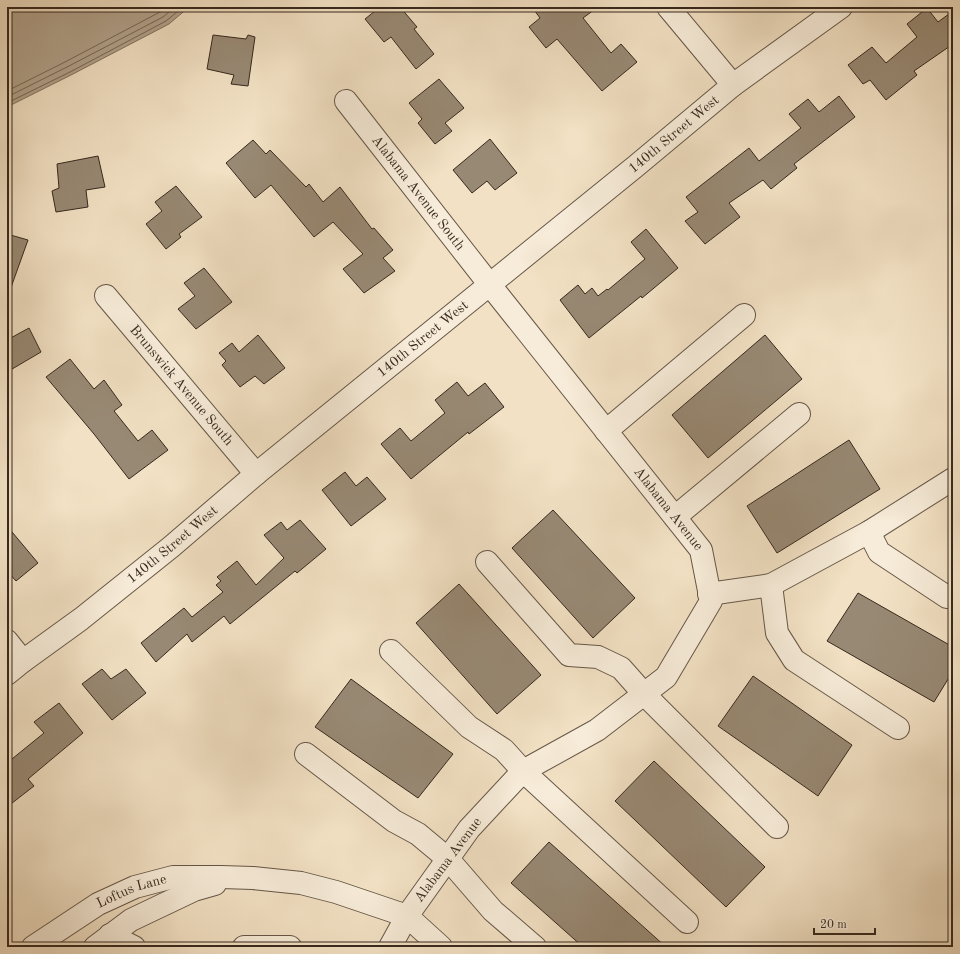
<svg xmlns="http://www.w3.org/2000/svg" width="960" height="954" font-family="'Old Standard TT',serif">
	<style>
		.water { fill: #b2a28c; stroke: #817260 }
		.lines { fill: none; stroke-linecap: round; stroke-linejoin: round }
		.shore { stroke: #746655; stroke-width: 1 }
		.building { fill: #988974; stroke: #37291e }
		.minor-casing { stroke: #665748; stroke-width: 24 }
		.minor { stroke: #f7ecd9; stroke-width: 22 }
		.labels { text-anchor: middle; dominant-baseline: central; stroke-width: 4; stroke-linejoin: round; paint-order: stroke }
		.street-label { font-size: 14px; fill: #37291e; stroke: #f7ecd9 }
	</style>
	<rect width="100%" height="100%" fill="#f2e1c4"/>
	<filter id="stains"><feTurbulence type="fractalNoise" baseFrequency=".005" numOctaves="4"/><feColorMatrix values="0 0 0 0 .2 0 0 0 0 .09 0 0 0 0 .02 0 0 0 .5 -.17"/></filter>
	<radialGradient id="worn" r=".72"><stop offset=".6" stop-color="#630" stop-opacity="0"/><stop offset="1" stop-color="#630" stop-opacity=".3"/></radialGradient>
	<!-- water -->
	<path class="water" d="M 7,7 L 189,7 L 169,24 L 71,75 L 7,107 Z"/>
	<g class="lines">
		<!-- shore -->
		<g class="shore">
			<path d="M 7,91 L 65,62 L 160,12 L 166,7"/>
			<path d="M 7,97 L 67,67 L 163,17 L 175,7"/>
			<path d="M 7,103 L 70,72 L 166,21 L 183,7"/>
		</g>
	</g>
	<!-- building -->
	<g class="building">
		<path d="M 380,7 L 400,7 L 417,27 L 414,29 L 434,54 L 416,69 L 391,37 L 384,42 L 365,19 Z"/>
		<path d="M 532,7 L 598,7 L 583,18 L 611,53 L 621,44 L 637,62 L 602,91 L 557,39 L 546,48 L 529,27 L 540,18 Z"/>
		<path d="M 927,8 L 938,22 L 953,11 L 953,44 L 914,71 L 917,75 L 886,100 L 870,80 L 863,84 L 848,65 L 872,47 L 886,63 L 917,37 L 907,24 Z"/>
		<path d="M 213,35 L 246,39 L 248,35 L 255,37 L 248,86 L 231,84 L 234,75 L 207,69 Z"/>
		<path d="M 439,79 L 464,108 L 445,123 L 452,131 L 435,144 L 418,123 L 422,119 L 409,103 Z"/>
		<path d="M 839,96 L 855,117 L 794,164 L 797,168 L 771,189 L 763,180 L 729,203 L 740,217 L 705,244 L 685,221 L 698,212 L 686,197 L 749,148 L 759,161 L 801,128 L 789,114 L 808,99 L 819,112 Z"/>
		<path d="M 490,139 L 517,173 L 495,190 L 487,181 L 472,193 L 453,170 Z"/>
		<path d="M 253,140 L 266,154 L 270,150 L 306,187 L 309,184 L 323,202 L 340,187 L 372,229 L 374,228 L 393,250 L 383,258 L 395,271 L 364,293 L 343,269 L 363,254 L 333,222 L 314,237 L 271,185 L 255,198 L 226,163 Z"/>
		<path d="M 98,156 L 105,187 L 86,190 L 88,207 L 56,212 L 52,191 L 59,188 L 57,164 Z"/>
		<path d="M 176,186 L 202,217 L 179,234 L 181,237 L 166,249 L 146,224 L 162,211 L 155,202 Z"/>
		<path d="M 646,229 L 678,268 L 642,298 L 641,296 L 589,338 L 560,300 L 578,285 L 585,294 L 592,288 L 598,296 L 607,289 L 608,290 L 645,259 L 631,242 Z"/>
		<path d="M 7,234 L 28,240 L 9,293 L 7,292 Z"/>
		<path d="M 204,268 L 232,302 L 196,329 L 178,309 L 195,296 L 184,283 Z"/>
		<path d="M 29,328 L 41,352 L 7,372 L 7,340 Z"/>
		<path d="M 258,335 L 285,368 L 264,384 L 255,376 L 240,387 L 222,365 L 226,361 L 219,353 L 232,343 L 239,352 Z"/>
		<path d="M 765,335 L 802,379 L 708,458 L 672,415 Z"/>
		<path d="M 70,359 L 94,389 L 104,380 L 122,405 L 114,411 L 138,441 L 152,430 L 168,450 L 129,479 L 94,434 L 46,377 Z"/>
		<path d="M 457,382 L 468,396 L 485,383 L 504,407 L 469,434 L 468,432 L 411,479 L 381,444 L 400,428 L 411,441 L 445,413 L 435,400 Z"/>
		<path d="M 849,440 L 880,489 L 777,553 L 747,506 Z"/>
		<path d="M 345,472 L 356,486 L 367,477 L 386,499 L 351,526 L 322,490 Z"/>
		<path d="M 553,510 L 635,598 L 593,638 L 512,548 Z"/>
		<path d="M 300,520 L 326,549 L 297,573 L 295,571 L 230,624 L 224,616 L 192,642 L 187,634 L 156,662 L 141,643 L 184,608 L 192,617 L 223,592 L 216,585 L 221,581 L 217,577 L 237,561 L 256,585 L 284,558 L 264,535 L 281,522 L 287,530 Z"/>
		<path d="M 7,526 L 38,563 L 16,581 L 7,571 Z"/>
		<path d="M 459,584 L 541,675 L 497,714 L 416,623 Z"/>
		<path d="M 858,593 L 953,647 L 953,671 L 934,702 L 827,641 Z"/>
		<path d="M 102,669 L 111,679 L 126,669 L 146,693 L 112,720 L 82,684 Z"/>
		<path d="M 753,676 L 852,745 L 818,796 L 718,726 Z"/>
		<path d="M 351,679 L 453,754 L 418,798 L 315,727 Z"/>
		<path d="M 59,703 L 83,733 L 28,779 L 34,786 L 7,807 L 7,763 L 44,733 L 34,722 Z"/>
		<path d="M 654,761 L 765,867 L 726,907 L 615,801 Z"/>
		<path d="M 549,842 L 666,947 L 583,947 L 511,883 Z"/>
	</g>
	<g class="lines">
		<!-- minor casing -->
		<g class="minor-casing">
			<g id="minor">
				<path d="M 668,7 L 733,85"/>
				<path id="s1" d="M 346,101 L 490,285 L 701,550 L 711,601 L 666,677 L 597,730 L 523,771 L 469,829 L 407,916 L 390,947"/>
				<path id="s2" d="M 106,296 L 256,474"/>
				<path d="M 606,431 L 744,315"/>
				<path d="M 675,517 L 799,414"/>
				<path d="M 869,532 L 879,552 L 947,597 L 953,598"/>
				<path d="M 487,562 L 569,655 L 598,657 L 621,668 L 644,694 L 777,827"/>
				<path d="M 771,585 L 777,633 L 794,660 L 898,728"/>
				<path d="M 709,594 L 771,585 L 869,532 L 953,479"/>
				<path d="M 7,641 L 23,661"/>
				<path d="M 391,651 L 469,727 L 504,750 L 523,771 L 687,922"/>
				<path id="s3" d="M 7,674 L 23,661 L 81,619 L 171,547 L 256,474 L 636,166 L 733,85 L 841,7"/>
				<path d="M 306,754 L 394,821 L 418,834 L 448,859 L 493,911 L 535,947"/>
				<path d="M 110,935 L 134,947"/>
				<path id="s4" d="M 33,947 L 98,904 L 135,887 L 173,877 L 221,877 L 253,878 L 301,883 L 336,892 L 407,916 L 441,947"/>
				<path d="M 95,947 L 131,920 L 194,890 L 215,884"/>
				<path d="M 244,947 L 290,947"/>
			</g>
		</g>
		<!-- minor -->
		<use href="#minor" class="minor"/>
	</g>
	<g class="labels">
		<!-- street labels -->
		<g class="street-label">
			<text stroke="none"><textPath href="#s3" startOffset="858">140th Street West</textPath></text>
			<text stroke="none"><textPath href="#s1" startOffset="117">Alabama Avenue South</textPath></text>
			<text stroke="none"><textPath href="#s3" startOffset="534">140th Street West</textPath></text>
			<text stroke="none"><textPath href="#s2" startOffset="117">Brunswick Avenue South</textPath></text>
			<text stroke="none"><textPath href="#s1" startOffset="520">Alabama Avenue</textPath></text>
			<text stroke="none"><textPath href="#s3" startOffset="210">140th Street West</textPath></text>
			<text transform="translate(448 860) rotate(-53)">Alabama Avenue</text>
			<text stroke="none"><textPath href="#s4" startOffset="114">Loftus Lane</textPath></text>
		</g>
	</g>
	<!-- margin -->
	<rect width="960" height="954" fill="none" stroke="#f2e1c4" stroke-width="24"/>
	<rect x="8" y="8" width="944" height="938" fill="none" stroke="#37291e" stroke-width="2"/>
	<rect x="12" y="12" width="936" height="930" fill="none" stroke="#37291e"/>
	<!-- scale -->
	<path d="M814 928v6h61v-6" fill="none" stroke="#37291e" stroke-width="2"/>
	<text x="820" y="928" font-size="12" fill="#37291e" stroke="#f7ecd9" stroke-width="3" paint-order="stroke">20 m</text>
	<rect width="100%" height="100%" filter="url(#stains)"/>
	<rect width="100%" height="100%" fill="url(#worn)"/>
</svg>
